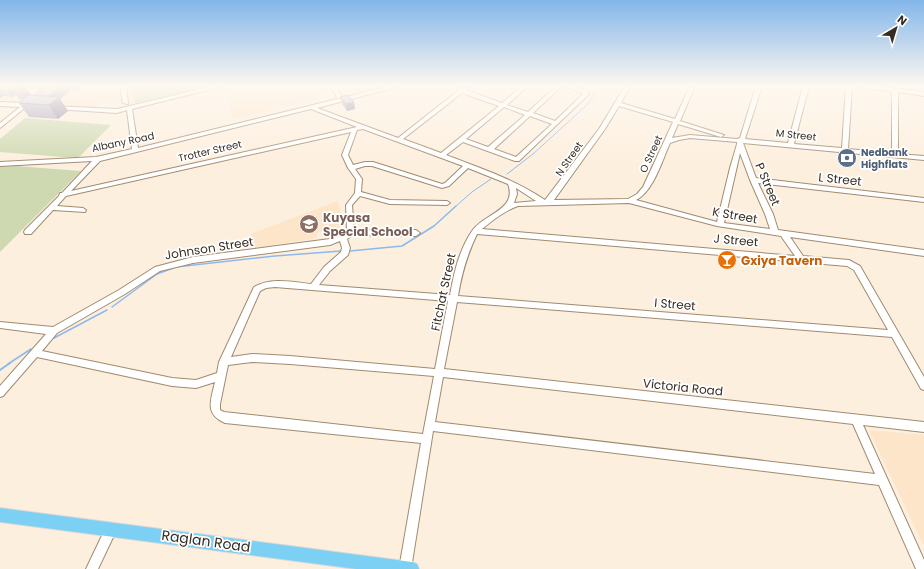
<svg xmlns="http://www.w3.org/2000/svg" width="924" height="569" font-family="Poppins,sans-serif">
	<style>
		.built { fill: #fce5c9 }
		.green { fill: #ced9b2 }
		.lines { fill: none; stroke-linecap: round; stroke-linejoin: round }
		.stream-far2 { stroke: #8cbaee; stroke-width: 1 }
		.stream-far1 { stroke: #8cbaee; stroke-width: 1.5 }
		.stream { stroke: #8cbaee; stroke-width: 2 }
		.minor-casing { stroke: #a08b70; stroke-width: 2 }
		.major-casing { stroke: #dbd9d7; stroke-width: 2 }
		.minor { fill: #fff; fill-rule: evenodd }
		.major { fill: #7bd0f4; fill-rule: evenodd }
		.wall { fill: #a6a3c0 }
		.shaded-wall { fill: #87859c }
		.building { fill: #c1bedf; stroke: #87859c }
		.labels { text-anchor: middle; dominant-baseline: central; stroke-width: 3.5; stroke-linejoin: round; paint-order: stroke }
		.far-street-label { font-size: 10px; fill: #362d22; stroke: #fff }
		.far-service-label { font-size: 10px; font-weight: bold; fill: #4e5e75; stroke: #fff; text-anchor: start }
		.street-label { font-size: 12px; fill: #362d22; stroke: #fff }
		.education-label { font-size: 12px; font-weight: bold; fill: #785e54; stroke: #fff; text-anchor: start }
		.food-label { font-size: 12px; font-weight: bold; fill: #c56008; stroke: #fff; text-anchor: start }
		.near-street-label { font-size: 14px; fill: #362d22; stroke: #fff }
	</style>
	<rect width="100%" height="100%" fill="#fdefde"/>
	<!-- built -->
	<g class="built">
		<path d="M 0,86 L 215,86 L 134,104 L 101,102 L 94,108 L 0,100 Z"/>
		<path d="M 266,86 L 312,86 L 319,99 L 233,119 L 227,97 L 267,88 Z"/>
		<path d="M 338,201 L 343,229 L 318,232 L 317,236 L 312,239 L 255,248 L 246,244 L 251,234 Z"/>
		<path d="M 869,430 L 924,435 L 924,546 L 875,443 Z"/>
	</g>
	<!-- green -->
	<g class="green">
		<path d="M 131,86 L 210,86 L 135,103 Z"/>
		<path d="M 25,118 L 111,125 L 80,156 L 76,158 L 0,152 L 0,139 Z"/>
		<path d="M 16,166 L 81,171 L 0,252 L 0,167 Z"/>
	</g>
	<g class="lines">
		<!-- stream-far2 -->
		<g class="stream-far2">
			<path d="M 507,174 L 533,154 L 588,104 L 599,86"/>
			<path d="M 455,207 L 472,192 L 491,179"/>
		</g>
		<!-- stream-far1 -->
		<g class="stream-far1">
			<path d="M 350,251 L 402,246 L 434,226 L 456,206"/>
			<path d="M 112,307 L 157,274 L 176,267 L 275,256 L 341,251"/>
			<path d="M 54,338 L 107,310"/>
			<path d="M 8,364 L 31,349"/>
		</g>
		<!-- stream -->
		<path class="stream" d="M 0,370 L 10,363"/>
		<!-- minor casing -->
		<g class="minor-casing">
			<g id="minor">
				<path d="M 120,86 L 126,86 L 128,104 L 123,103 Z"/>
				<path d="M 213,86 L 224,86 L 132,109 L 138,148 L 390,86 L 401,86 L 317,108 L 398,138 L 464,86 L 470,86 L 466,90 L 502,103 L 522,86 L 528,86 L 507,105 L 528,112 L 556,86 L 562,86 L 533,113 L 555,121 L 583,94 L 567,86 C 575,86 583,87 589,94 L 519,161 L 515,161 L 463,142 L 446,155 C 482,169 514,179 545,200 L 599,129 L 625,86 L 630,86 L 621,103 L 675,119 L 690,86 L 695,86 L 680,121 L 724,135 L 721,137 L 678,124 L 672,138 L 690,135 L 737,139 L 740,138 L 756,86 L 762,86 L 745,139 L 788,143 L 803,86 L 809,86 L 794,144 L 842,148 L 846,86 L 852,86 L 848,149 L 892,153 L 892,92 L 857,86 L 876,86 L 924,92 L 924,96 L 898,92 L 898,154 L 924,156 L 924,160 L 743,143 L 756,178 L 924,198 L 924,202 L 758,183 L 773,214 L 778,230 L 924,250 L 924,256 L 790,237 L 803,256 L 849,260 L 860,266 L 924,377 L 924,390 L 921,389 L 892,337 L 457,302 L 444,369 L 924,422 L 924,432 L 863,425 L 924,560 L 924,569 L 916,569 L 879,485 L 433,431 L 411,569 L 399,569 L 421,443 L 225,423 C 204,414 211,400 215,382 L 196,388 L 172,386 L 37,357 L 3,396 L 0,397 L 0,386 L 46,334 L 0,328 L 0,322 L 53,327 L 119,290 L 155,267 L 193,257 L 330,239 L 340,236 L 347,231 L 346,205 L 355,193 L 356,179 L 348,168 L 342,155 L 351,132 L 66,196 L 57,206 L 83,208 L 86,210 L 85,212 L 53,210 L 31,234 L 25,234 L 24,232 L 25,230 L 59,196 L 60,193 L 62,193 L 92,161 L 0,166 L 0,162 L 96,157 L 132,149 L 127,110 L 117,113 L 55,109 L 52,107 L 53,106 L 117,109 ZM 462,93 L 499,106 L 441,153 L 403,139 ZM 619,106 L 673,122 L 643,187 L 637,194 L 628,199 L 554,200 L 605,129 ZM 504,107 L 525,115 L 488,147 L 466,139 ZM 311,109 L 357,127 L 71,191 L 100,161 ZM 530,116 L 552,124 L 516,157 L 494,149 ZM 363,129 L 463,166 L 445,183 L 442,184 L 373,162 L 365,162 L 353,165 L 348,155 L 357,130 ZM 690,138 L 737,142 L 737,144 L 730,168 L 717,222 L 636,200 C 653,192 662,161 670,143 L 679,140 ZM 740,153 L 750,180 L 765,214 L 770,229 L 724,223 ZM 365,166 L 372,166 L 442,188 L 449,186 L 468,168 L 508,184 C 518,210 483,214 472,231 C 459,250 454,273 450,295 L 319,285 L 330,271 L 348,255 L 350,248 L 347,239 L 353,235 L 416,236 L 420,233 L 416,230 L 354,230 L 352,205 L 360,196 L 390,204 L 447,205 L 450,203 L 447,201 L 390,200 L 361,192 L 362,179 L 355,169 ZM 516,188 L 536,201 L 514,203 L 517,194 ZM 629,203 L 717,226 L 781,236 L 795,256 L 482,229 C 493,220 504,211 518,206 ZM 477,234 L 847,266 L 854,270 L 888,330 L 458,296 C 462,272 467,255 477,234 ZM 340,241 L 342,248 L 341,252 L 324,267 L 311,284 C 292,282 271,277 254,287 L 219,362 L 217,373 L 196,380 L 172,378 L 42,351 L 57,333 L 125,294 L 160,271 L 193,263 L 330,245 ZM 275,287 L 448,301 L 435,369 L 290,356 L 252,354 L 231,357 L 260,291 L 266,288 ZM 252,362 L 290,364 L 434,376 L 423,434 L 224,412 L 220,410 L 220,404 L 228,365 ZM 443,377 L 853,424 L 875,474 L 435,422 Z"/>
				<path d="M 331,86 L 336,86 L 342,97 L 341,98 L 337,98 Z"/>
				<path d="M 0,102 L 26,103 L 33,106 L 30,108 L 26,107 L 0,128 L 0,123 L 20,107 L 0,106 Z"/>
				<path d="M 111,523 L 115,525 L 117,529 L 98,569 L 86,569 L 107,525 Z"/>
			</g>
		</g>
		<!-- major casing -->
		<g class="major-casing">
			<path id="major" d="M 0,508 L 412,562 L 417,564 L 419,569 L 356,569 L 0,522 Z"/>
		</g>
		<!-- minor -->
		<use href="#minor" class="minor"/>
		<!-- major -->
		<use href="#major" class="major"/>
	</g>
	<!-- wall -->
	<g class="wall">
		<path d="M 0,86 L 26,86 L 25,87 L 31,95 L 36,96 L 35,95 L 39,91 L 37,87 L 38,86 L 82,86 L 77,91 L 71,90 L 60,99 L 68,111 L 58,119 L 29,117 L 19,103 L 23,99 L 19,99 L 16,94 L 13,97 L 3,96 L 0,98 Z"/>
		<path d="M 340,97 L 354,102 L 355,109 L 347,111 L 342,104 Z"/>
	</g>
	<!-- shaded-wall -->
	<g class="shaded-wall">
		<path d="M 17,86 L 26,86 L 25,87 L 31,96 L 26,99 Z"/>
		<path d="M 61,86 L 69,86 L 71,90 L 60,99 L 68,111 L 58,119 L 49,105 L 53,102 L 49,96 Z"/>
		<path d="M 75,86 L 82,86 L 77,91 Z"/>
		<path d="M 12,88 L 16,94 L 13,97 L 8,90 Z"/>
		<path d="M 0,92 L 3,96 L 0,98 Z"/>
		<path d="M 354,102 L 355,109 L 347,111 L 346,104 Z"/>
	</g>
	<!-- building -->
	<g class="building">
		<path d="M 0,86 L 11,86 L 12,88 L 8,90 L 0,90 Z"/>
		<path d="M 38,86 L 61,86 L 49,96 L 35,95 L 44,88 L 37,87 Z"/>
		<path d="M 27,95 L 59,97 L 49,105 L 19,103 Z"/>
		<path d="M 348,95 L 354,102 L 346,104 L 340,97 Z"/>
	</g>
	<!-- sky -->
	<linearGradient id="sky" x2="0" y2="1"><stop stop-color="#83b6ea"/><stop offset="0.52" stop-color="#fef8f0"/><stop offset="1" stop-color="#fef8f0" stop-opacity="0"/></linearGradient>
	<rect width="924" height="166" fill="url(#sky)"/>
	<!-- icons -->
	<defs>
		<g id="bank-disc" transform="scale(1)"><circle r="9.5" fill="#5c6f8a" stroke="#fff"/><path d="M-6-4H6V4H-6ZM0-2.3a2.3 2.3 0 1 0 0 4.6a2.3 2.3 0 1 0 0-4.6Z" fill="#fff"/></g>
		<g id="school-disc" transform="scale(1)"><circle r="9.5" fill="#8d6e63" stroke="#fff"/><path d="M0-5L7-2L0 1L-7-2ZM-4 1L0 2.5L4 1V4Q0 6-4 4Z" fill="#fff"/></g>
		<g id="bar-disc" transform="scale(1)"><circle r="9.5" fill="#e8710a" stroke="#fff"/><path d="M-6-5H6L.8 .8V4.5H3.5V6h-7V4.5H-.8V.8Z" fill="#fff"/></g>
	</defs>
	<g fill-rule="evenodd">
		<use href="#bank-disc" x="847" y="158"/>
		<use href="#school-disc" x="309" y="224"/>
		<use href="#bar-disc" x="727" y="260"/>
	</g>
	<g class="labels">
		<!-- far-street labels -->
		<g class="far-street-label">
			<text transform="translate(796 135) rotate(6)">M Street</text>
			<text transform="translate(123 142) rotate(-12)">Albany Road</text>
			<text transform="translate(210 151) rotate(-13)">Trotter Street</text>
			<text transform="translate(651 154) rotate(-65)">O Street</text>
			<text transform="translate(569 159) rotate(-55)">N Street</text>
		</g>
		<!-- far-service labels -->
		<g class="far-service-label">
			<text x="861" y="152">Nedbank<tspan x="861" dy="12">Highflats</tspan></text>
		</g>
		<!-- street labels -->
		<g class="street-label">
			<text transform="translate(840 179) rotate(6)">L Street</text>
			<text transform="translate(768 184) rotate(67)">P Street</text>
			<text transform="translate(735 215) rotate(10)">K Street</text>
			<text transform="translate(736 240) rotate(5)">J Street</text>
			<text transform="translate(209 248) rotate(-9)">Johnson Street</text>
			<text transform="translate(443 292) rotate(-78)">Fitchat Street</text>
			<text transform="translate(675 304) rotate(5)">I Street</text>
			<text transform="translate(683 387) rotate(6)">Victoria Road</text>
		</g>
		<!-- education labels -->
		<g class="education-label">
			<text x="323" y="217">Kuyasa<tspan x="323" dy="14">Special School</tspan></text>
		</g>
		<!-- food labels -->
		<g class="food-label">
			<text x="741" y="260">Gxiya Tavern</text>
		</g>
		<!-- near-street labels -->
		<g class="near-street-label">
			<text transform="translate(206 541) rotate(8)">Raglan Road</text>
		</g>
	</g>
	<!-- north arrow -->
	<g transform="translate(896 28) rotate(38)" stroke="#ffffff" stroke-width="3" paint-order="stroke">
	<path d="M0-3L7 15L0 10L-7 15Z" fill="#362d22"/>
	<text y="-6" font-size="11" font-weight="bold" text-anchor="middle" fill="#362d22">N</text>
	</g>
</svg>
